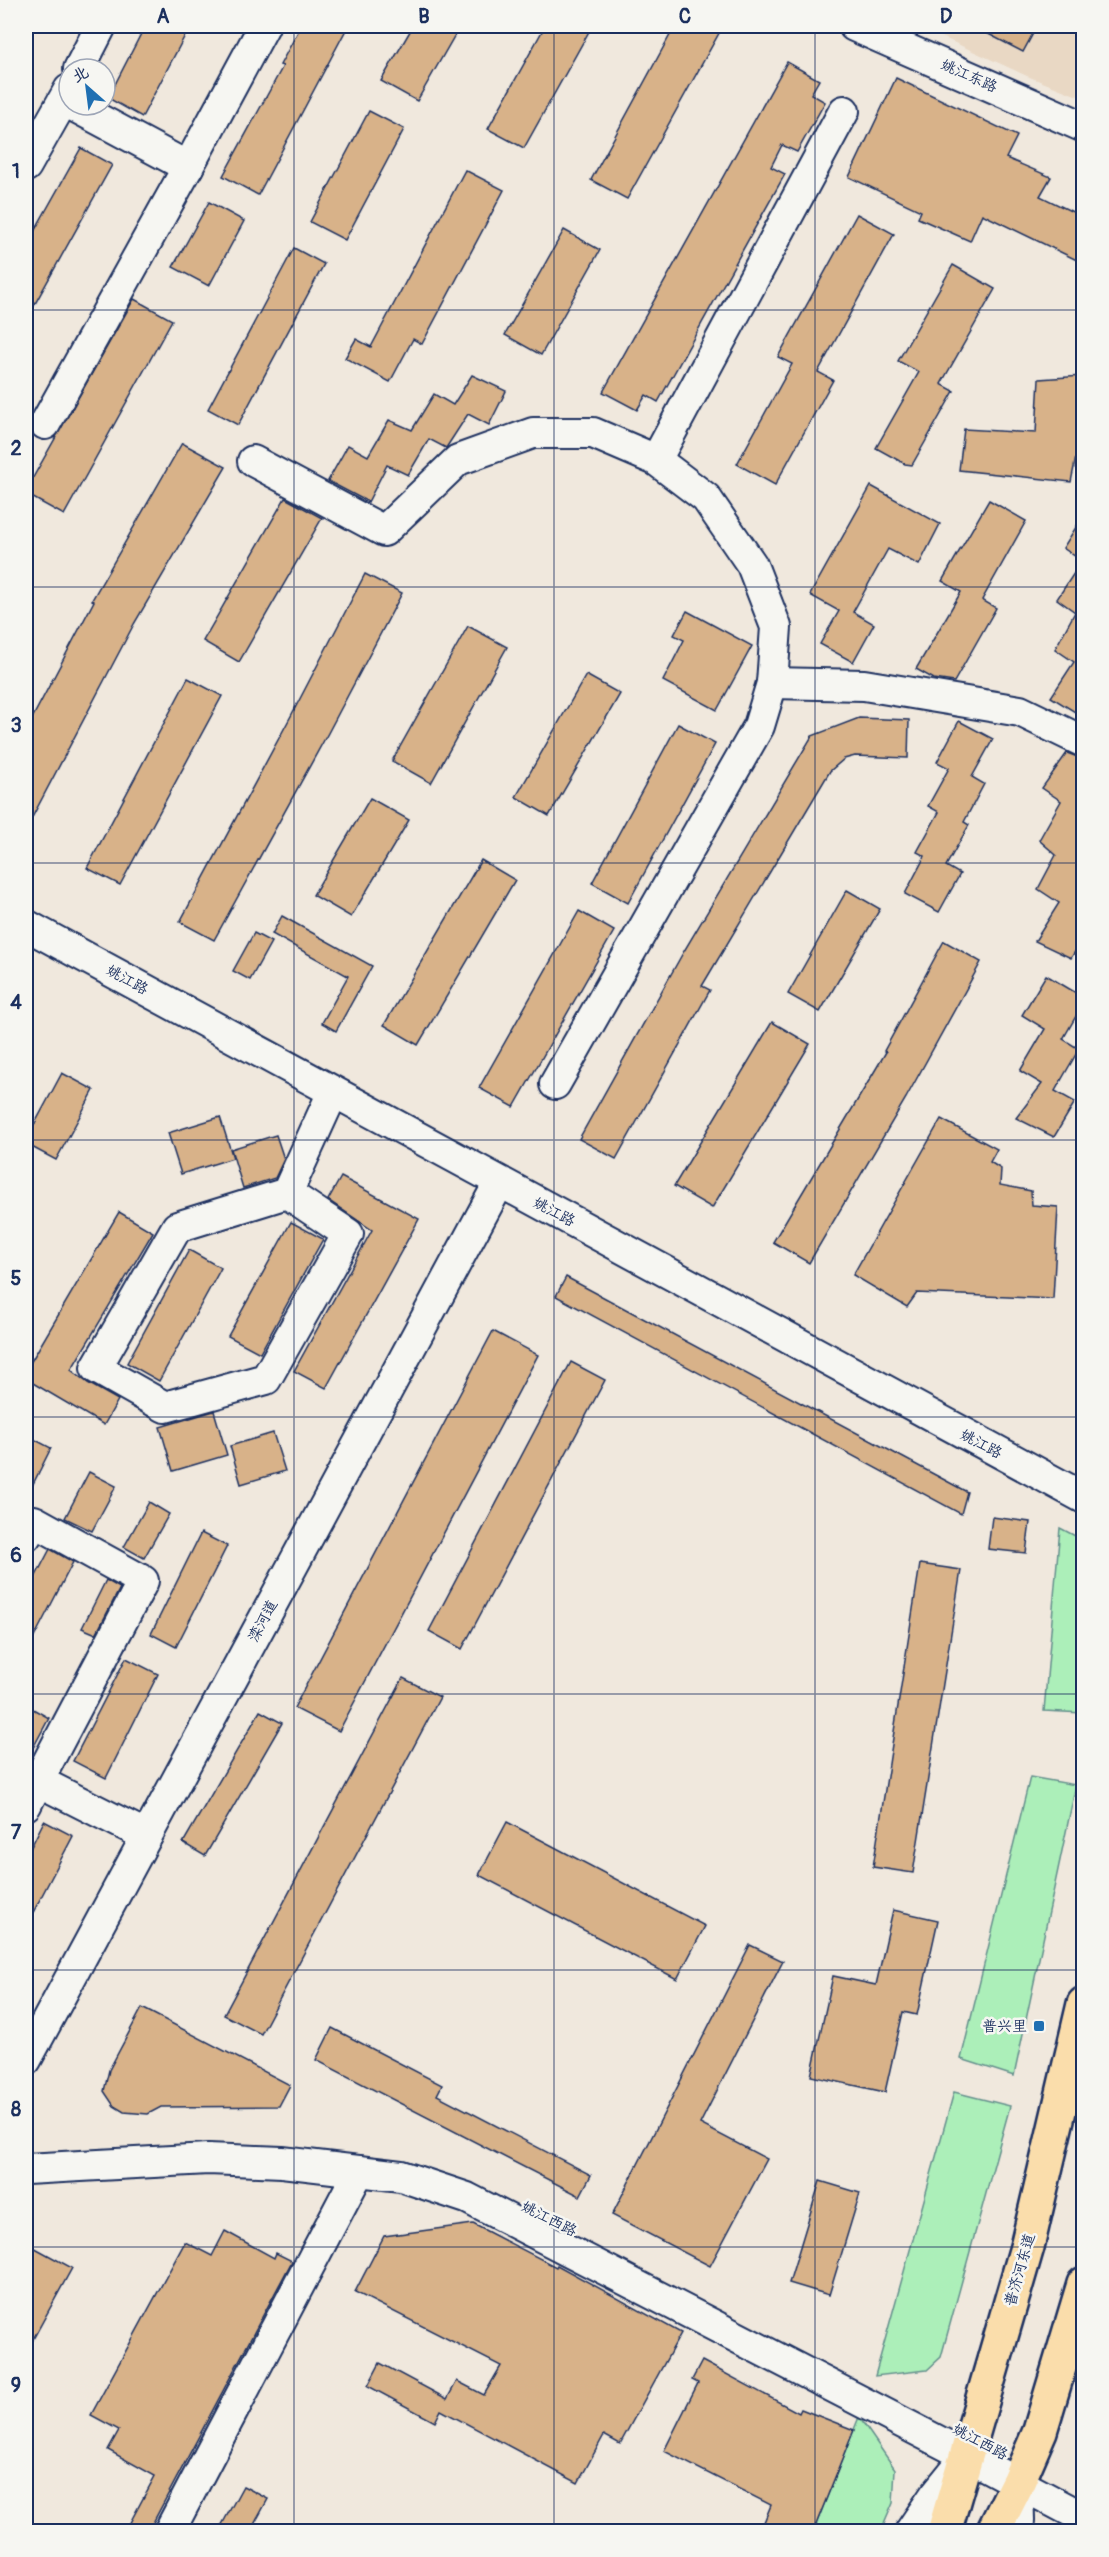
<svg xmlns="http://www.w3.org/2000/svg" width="1109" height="2557" font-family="Pangolin,'LXGW WenKai TC',sans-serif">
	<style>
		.built { fill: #e9d8c4 }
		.green { fill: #acefb9; stroke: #648f8c; stroke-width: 1.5 }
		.building { fill: #d8b289; stroke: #1b2f5e; stroke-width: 1.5 }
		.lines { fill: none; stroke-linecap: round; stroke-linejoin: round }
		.minor-casing { stroke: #1b2f5e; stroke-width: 34 }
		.major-casing { stroke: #1b2f5e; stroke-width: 38 }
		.minor { stroke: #f6f6f2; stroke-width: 30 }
		.major { stroke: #faddab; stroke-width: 33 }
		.grid { fill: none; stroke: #1b2f5e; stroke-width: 1.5; stroke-opacity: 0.55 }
		.poi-dot { fill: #1f6fb2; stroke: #f6f6f2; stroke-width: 2 }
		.labels { text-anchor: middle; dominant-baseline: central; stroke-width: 5; stroke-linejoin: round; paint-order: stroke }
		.street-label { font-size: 15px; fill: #1b2f5e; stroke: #f6f6f2 }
		.poi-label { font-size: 15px; fill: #1b2f5e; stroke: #f6f6f2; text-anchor: end }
		.neatline { fill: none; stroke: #1b2f5e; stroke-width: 2 }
		.grid-label { font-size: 20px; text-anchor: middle; font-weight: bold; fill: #1b2f5e }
	</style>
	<rect width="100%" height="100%" fill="#f0e8dd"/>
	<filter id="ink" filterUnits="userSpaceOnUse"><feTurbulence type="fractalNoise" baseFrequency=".0167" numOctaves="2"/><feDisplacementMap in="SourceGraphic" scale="12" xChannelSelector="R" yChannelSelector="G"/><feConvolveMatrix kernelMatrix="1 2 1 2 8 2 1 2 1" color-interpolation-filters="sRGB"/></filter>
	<g filter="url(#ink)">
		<!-- built -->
		<path class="built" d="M 918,26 L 1083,26 L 1083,98 L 1027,76 Z"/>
		<!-- green -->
		<g class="green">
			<path d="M 1060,1528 L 1083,1540 L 1083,1713 L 1044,1711 Z"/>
			<path d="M 1030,1777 L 1076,1785 L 1014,2076 L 961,2059 Z"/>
			<path d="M 954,2092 L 1010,2106 L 941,2357 L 927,2370 L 875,2376 Z"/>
			<path d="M 859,2417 L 895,2469 L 893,2503 L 881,2531 L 813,2532 Z"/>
		</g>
		<!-- building -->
		<g class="building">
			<path d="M 145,26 L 190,26 L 142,117 L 108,98 Z"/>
			<path d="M 301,26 L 348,26 L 258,195 L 223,176 L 283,66 L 280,65 Z"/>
			<path d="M 413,26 L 460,26 L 417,101 L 381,81 Z"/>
			<path d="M 545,26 L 592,26 L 524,148 L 488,129 Z"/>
			<path d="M 675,26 L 723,26 L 627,199 L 591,180 Z"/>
			<path d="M 973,26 L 1037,26 L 1023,52 Z"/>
			<path d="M 787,62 L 819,80 L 811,94 L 825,102 L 797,152 L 782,145 L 771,167 L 785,174 L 658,402 L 646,395 L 637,410 L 603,392 Z"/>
			<path d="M 896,78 L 1017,136 L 1006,158 L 1051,177 L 1040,196 L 1083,217 L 1083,263 L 982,214 L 970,241 L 918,218 L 921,211 L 849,177 Z"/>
			<path d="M 369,111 L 404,129 L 345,240 L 310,222 Z"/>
			<path d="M 81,148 L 112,165 L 26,320 L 26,246 Z"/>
			<path d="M 465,170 L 504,190 L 422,344 L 413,339 L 390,382 L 345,358 L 356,339 L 371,347 Z"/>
			<path d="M 209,202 L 244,221 L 209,286 L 173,267 Z"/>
			<path d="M 857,214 L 894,234 L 818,372 L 833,380 L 775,485 L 737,464 L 792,364 L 778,357 Z"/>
			<path d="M 564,230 L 600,250 L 541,355 L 505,335 Z"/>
			<path d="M 294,248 L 324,264 L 238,425 L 208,409 Z"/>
			<path d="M 953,265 L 995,289 L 941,384 L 954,391 L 912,465 L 905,464 L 876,448 L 919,372 L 898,361 Z"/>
			<path d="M 134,299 L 172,320 L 64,515 L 26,494 L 26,490 Z"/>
			<path d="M 472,375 L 506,391 L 489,425 L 468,414 L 446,448 L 429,439 L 408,475 L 387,465 L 368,502 L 328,481 L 348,445 L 368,456 L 389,420 L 412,430 L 434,394 L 453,405 Z"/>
			<path d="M 1083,376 L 1083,458 L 1076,457 L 1071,482 L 959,470 L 964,429 L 1036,433 L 1039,379 Z"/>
			<path d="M 182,443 L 226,467 L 134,624 L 26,829 L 26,730 L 94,601 L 92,600 Z"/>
			<path d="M 871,486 L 940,524 L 919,565 L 888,549 L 853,612 L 874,624 L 853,662 L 820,644 L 839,611 L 810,595 Z"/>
			<path d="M 285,498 L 322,518 L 239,662 L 203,641 Z"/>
			<path d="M 989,500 L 1026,521 L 982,600 L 996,608 L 954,682 L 934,679 L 916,669 L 961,592 L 942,581 Z"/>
			<path d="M 1083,516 L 1083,717 L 1051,697 L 1074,662 L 1055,649 L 1075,612 L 1057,599 L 1082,561 L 1063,548 Z"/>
			<path d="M 365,574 L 402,593 L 328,733 L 214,940 L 180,922 L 292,714 Z"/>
			<path d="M 687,611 L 752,646 L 717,710 L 663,681 L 684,640 L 674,635 Z"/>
			<path d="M 468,626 L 507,647 L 431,783 L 392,761 Z"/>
			<path d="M 586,675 L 620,694 L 549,816 L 516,797 Z"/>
			<path d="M 188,678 L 222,696 L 120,885 L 87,868 Z"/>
			<path d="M 859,718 L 909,720 L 908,758 L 855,756 L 844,759 L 830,771 L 702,986 L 710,990 L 616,1159 L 579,1139 L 684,951 L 812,736 Z"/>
			<path d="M 959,721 L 993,739 L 972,777 L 984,784 L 964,822 L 969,825 L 946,866 L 960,874 L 939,912 L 905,894 L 925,856 L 917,852 L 939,812 L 928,806 L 949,768 L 937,762 Z"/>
			<path d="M 678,724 L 715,744 L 628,903 L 592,883 Z"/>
			<path d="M 1067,753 L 1083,759 L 1083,848 L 1077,860 L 1083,864 L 1083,939 L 1071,958 L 1035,941 L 1059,903 L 1038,889 L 1056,855 L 1039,840 L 1061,801 L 1042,788 Z"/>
			<path d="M 370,798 L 409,820 L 351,917 L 313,895 Z"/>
			<path d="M 481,860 L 515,880 L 418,1045 L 384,1025 Z"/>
			<path d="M 847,890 L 880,909 L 820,1012 L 788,994 Z"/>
			<path d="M 579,911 L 614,931 L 514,1107 L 479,1088 Z"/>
			<path d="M 282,916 L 372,966 L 336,1031 L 322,1023 L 348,976 L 272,934 Z"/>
			<path d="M 254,933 L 271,942 L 250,980 L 233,971 Z"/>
			<path d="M 944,941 L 981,962 L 906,1098 L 809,1263 L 773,1242 L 886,1052 L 884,1051 Z"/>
			<path d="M 1046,975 L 1083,997 L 1083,1004 L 1063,1039 L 1079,1049 L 1055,1091 L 1075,1102 L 1054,1137 L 1016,1118 L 1042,1084 L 1020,1071 L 1045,1029 L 1022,1015 Z"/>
			<path d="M 772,1022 L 810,1044 L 712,1208 L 674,1186 Z"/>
			<path d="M 62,1073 L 94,1090 L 56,1160 L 26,1144 L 26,1140 Z"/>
			<path d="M 220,1117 L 233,1158 L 181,1174 L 168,1133 Z"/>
			<path d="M 941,1119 L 997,1149 L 990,1162 L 1001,1169 L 1000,1185 L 1031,1191 L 1032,1205 L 1058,1207 L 1053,1299 L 917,1293 L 907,1307 L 853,1275 Z"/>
			<path d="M 276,1135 L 284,1159 L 275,1178 L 243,1188 L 231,1149 Z"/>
			<path d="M 341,1177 L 419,1219 L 326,1388 L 294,1371 L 372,1230 L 328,1200 Z"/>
			<path d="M 119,1212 L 153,1232 L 71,1370 L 88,1383 L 118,1400 L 104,1425 L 26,1379 L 26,1370 Z"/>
			<path d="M 291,1222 L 323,1239 L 260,1353 L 228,1336 Z"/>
			<path d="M 189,1250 L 221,1268 L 159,1381 L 127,1363 Z"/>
			<path d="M 566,1277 L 967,1492 L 961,1514 L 556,1296 Z"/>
			<path d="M 493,1331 L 538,1355 L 339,1731 L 294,1708 Z"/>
			<path d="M 571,1362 L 605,1380 L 462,1649 L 429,1631 Z"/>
			<path d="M 214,1411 L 227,1455 L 173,1471 L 160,1427 Z"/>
			<path d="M 273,1433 L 285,1471 L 241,1484 L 230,1446 Z"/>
			<path d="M 26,1435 L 51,1448 L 26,1498 Z"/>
			<path d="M 89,1472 L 116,1486 L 92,1531 L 65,1518 Z"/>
			<path d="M 149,1502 L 169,1514 L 144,1558 L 124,1547 Z"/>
			<path d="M 992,1517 L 1030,1522 L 1026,1553 L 988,1549 Z"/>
			<path d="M 201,1533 L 227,1546 L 176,1647 L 151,1634 Z"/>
			<path d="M 50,1549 L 73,1562 L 26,1653 L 26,1595 Z"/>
			<path d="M 920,1564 L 961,1570 L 913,1873 L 873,1867 Z"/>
			<path d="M 106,1580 L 120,1588 L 96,1634 L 82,1628 Z"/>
			<path d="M 126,1658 L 158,1674 L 106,1778 L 73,1761 Z"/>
			<path d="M 403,1678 L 440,1697 L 261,2034 L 224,2015 Z"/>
			<path d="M 26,1705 L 49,1718 L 26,1761 Z"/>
			<path d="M 260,1711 L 282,1723 L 205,1856 L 183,1843 Z"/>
			<path d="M 44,1821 L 73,1836 L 26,1926 L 26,1857 Z"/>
			<path d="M 507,1822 L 705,1926 L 677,1979 L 479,1875 Z"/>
			<path d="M 893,1910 L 938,1920 L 917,2015 L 903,2012 L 885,2092 L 811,2076 L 833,1976 L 876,1985 Z"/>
			<path d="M 750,1945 L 783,1961 L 700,2124 L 767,2159 L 710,2266 L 612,2215 Z"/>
			<path d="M 142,2008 L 290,2085 L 279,2106 L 161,2107 L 148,2114 L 124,2112 L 114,2106 L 104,2091 L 109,2070 Z"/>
			<path d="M 332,2028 L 442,2085 L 437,2095 L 591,2175 L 580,2196 L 316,2060 Z"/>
			<path d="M 820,2181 L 860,2193 L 829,2295 L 789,2283 Z"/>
			<path d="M 473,2224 L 556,2267 L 557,2265 L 681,2333 L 620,2444 L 604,2435 L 578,2483 L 441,2410 L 435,2422 L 368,2386 L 380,2363 L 447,2399 L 457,2381 L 484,2395 L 501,2366 L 355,2292 L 384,2236 Z"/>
			<path d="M 225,2231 L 274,2258 L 276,2253 L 292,2261 L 148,2532 L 125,2532 L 155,2476 L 108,2450 L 119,2430 L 91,2415 L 185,2242 L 212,2256 Z"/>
			<path d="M 26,2243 L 72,2268 L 26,2352 Z"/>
			<path d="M 702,2361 L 799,2413 L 801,2409 L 854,2430 L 813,2532 L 760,2532 L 771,2505 L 664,2451 L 698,2383 L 692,2380 Z"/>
			<path d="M 243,2486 L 268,2499 L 250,2532 L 218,2532 Z"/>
		</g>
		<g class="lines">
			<!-- minor casing -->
			<g class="minor-casing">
				<g id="minor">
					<path d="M 854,26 L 1084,127"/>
					<path d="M 79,69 L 101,26"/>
					<path d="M 72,105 L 188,167"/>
					<path d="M 26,166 L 69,90"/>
					<path d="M 45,424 L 188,167 L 264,26"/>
					<path d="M 656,460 L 844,111"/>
					<path d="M 253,461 L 384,531 L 458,460 L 533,433 L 593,433 L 656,460 L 706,498 L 752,565 L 776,627 L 772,683 L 759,726 L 555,1084"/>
					<path d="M 772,683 L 864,685 L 1020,711 L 1084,742"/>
					<path d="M 26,925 L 1084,1498"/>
					<path d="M 287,1193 L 348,1234 L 266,1379 L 165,1407 L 96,1368 L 177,1227 L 287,1193 L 333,1092"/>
					<path d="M 26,1536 L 34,1521 L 143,1581 L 38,1781"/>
					<path d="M 26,1805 L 38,1781 L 147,1836"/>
					<path d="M 26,2060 L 499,1183"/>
					<path d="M 26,2169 L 208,2159 L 282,2162 L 401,2176 L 467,2198 L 967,2456 L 1084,2518"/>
					<path d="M 169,2532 L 359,2171"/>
					<path d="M 910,2532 L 935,2495 L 965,2458"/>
					<path d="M 1017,2532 L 1019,2521 L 1018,2482"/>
				</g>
			</g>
			<!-- major casing -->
			<g class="major-casing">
				<g id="major">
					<path d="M 944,2532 L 1027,2247 L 1084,2004"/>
					<path d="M 993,2532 L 1018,2482 L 1040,2431 L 1084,2284"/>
				</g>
			</g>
			<!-- minor -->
			<use href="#minor" class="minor"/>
			<!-- major -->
			<use href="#major" class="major"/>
		</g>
	</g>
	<!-- grid -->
	<path class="grid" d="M 294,26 L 294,2532M 554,26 L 554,2532M 815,26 L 815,2532M 26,310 L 1084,310M 26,587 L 1084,587M 26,863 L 1084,863M 26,1140 L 1084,1140M 26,1417 L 1084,1417M 26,1694 L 1084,1694M 26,1970 L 1084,1970M 26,2247 L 1084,2247"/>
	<!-- markers -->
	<rect class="poi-dot" x="1033" y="2020" width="12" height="12" rx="3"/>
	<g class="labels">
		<!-- street labels -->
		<g class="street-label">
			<text transform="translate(969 76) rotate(24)">姚江东路</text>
			<text transform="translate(127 980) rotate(29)">姚江路</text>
			<text transform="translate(554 1212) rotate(28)">姚江路</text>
			<text transform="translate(981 1444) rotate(28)">姚江路</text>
			<text transform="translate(263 1621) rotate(-62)">滦河道</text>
			<text transform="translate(549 2219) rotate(27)">姚江西路</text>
			<text transform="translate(1020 2270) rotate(-74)">普济河东道</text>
			<text transform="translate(980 2442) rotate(28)">姚江西路</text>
		</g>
		<!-- poi labels -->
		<g class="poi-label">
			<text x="1027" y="2026">普兴里</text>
		</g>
	</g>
	<!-- margin -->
	<rect width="1109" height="2557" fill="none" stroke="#f6f6f2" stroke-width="66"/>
	<!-- north arrow -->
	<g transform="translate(87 87) rotate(332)"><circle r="28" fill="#f6f6f2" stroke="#9ea6b7" stroke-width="1.5"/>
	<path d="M0-4.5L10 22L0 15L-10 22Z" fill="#1f6fb2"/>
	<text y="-9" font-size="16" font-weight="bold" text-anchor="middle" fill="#1b2f5e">北</text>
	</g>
	<rect x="33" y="33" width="1043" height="2491" class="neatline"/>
	<g class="grid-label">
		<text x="163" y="23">A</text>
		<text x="424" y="23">B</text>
		<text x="685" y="23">C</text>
		<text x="946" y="23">D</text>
		<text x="16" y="178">1</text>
		<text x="16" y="455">2</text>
		<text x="16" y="732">3</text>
		<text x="16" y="1009">4</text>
		<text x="16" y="1285">5</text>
		<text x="16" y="1562">6</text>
		<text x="16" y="1839">7</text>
		<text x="16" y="2116">8</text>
		<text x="16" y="2392">9</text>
	</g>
</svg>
